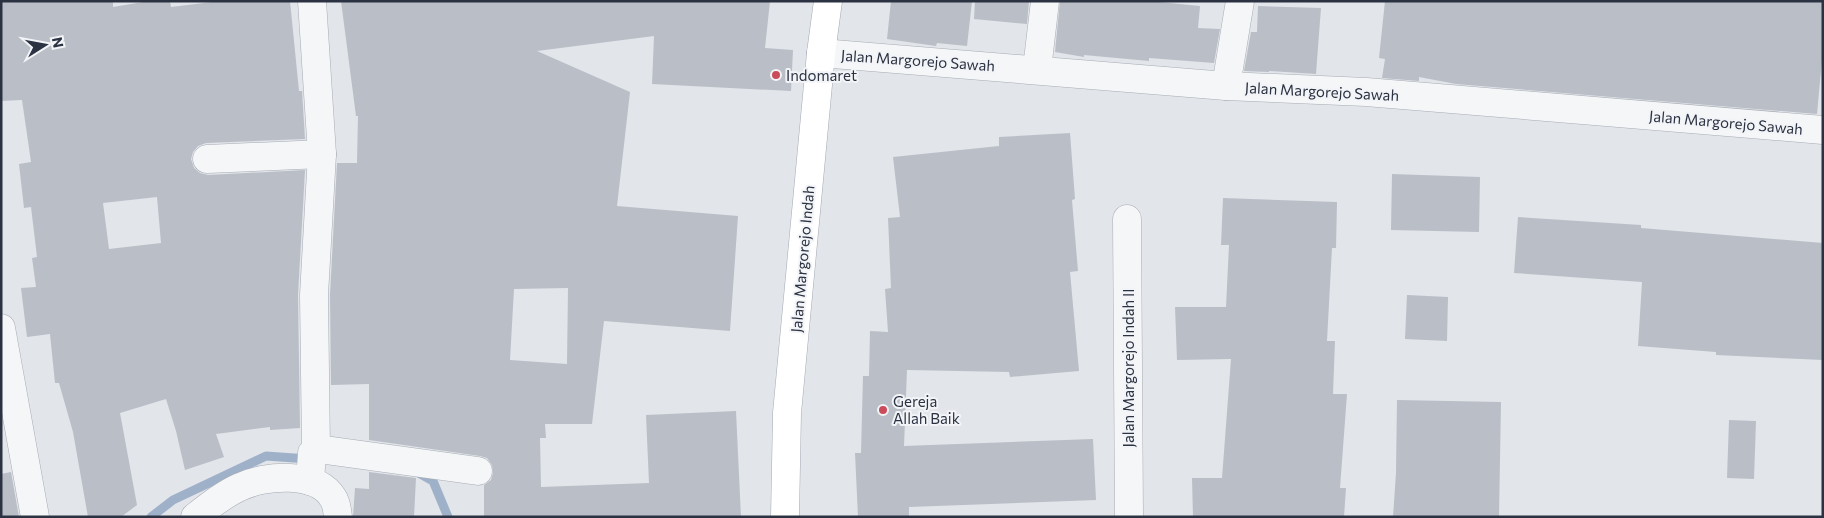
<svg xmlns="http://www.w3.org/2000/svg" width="1824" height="518" font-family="Commissioner,sans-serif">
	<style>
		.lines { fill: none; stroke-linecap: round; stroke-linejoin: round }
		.stream { stroke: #9fb1c9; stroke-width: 9 }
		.building { fill: #babec7; fill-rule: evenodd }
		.minor-casing { stroke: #a7acb4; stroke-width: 29 }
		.primary-casing { stroke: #a2a9b5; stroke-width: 29 }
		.minor { stroke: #f5f6f8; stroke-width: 28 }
		.primary { stroke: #fff; stroke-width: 28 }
		.poi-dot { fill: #ca4c5a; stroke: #f2f4f7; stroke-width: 2 }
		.labels { text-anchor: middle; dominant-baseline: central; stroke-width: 4; stroke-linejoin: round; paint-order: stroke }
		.street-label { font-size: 15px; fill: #2b3242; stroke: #f2f4f7 }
		.poi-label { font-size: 15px; fill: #2b3242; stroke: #f2f4f7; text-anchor: start }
	</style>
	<rect width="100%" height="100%" fill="#e2e5ea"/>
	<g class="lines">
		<!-- stream -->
		<g class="stream">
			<path d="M 417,472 L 433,481 L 448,517"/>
			<path d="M 151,517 L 173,500 L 266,456 L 308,459"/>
		</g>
	</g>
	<!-- building -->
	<g class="building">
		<path d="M 1,1 L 113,1 L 113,7 L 149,1 L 170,1 L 171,7 L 220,1 L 290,1 L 299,91 L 302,91 L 305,139 L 206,143 L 198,146 L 193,152 L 191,159 L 194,168 L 200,173 L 208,175 L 305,170 L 298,295 L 300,428 L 270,430 L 270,427 L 216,434 L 224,457 L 185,470 L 176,431 L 166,399 L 120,413 L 137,505 L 121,517 L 88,517 L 73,432 L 59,383 L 55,383 L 50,334 L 27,337 L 21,288 L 36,287 L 32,258 L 37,257 L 31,207 L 24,208 L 19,164 L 31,162 L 22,100 L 1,101 ZM 157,197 L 161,243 L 109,249 L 103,203 Z"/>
		<path d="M 341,1 L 770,1 L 765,48 L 793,50 L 791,91 L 652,84 L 654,36 L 537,51 L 630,92 L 617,206 L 738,216 L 730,331 L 604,321 L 592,424 L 545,424 L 546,438 L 540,438 L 541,487 L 649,483 L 646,415 L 736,411 L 741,517 L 484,517 L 484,485 L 491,480 L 493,473 L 492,465 L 487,458 L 480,456 L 369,440 L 369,384 L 331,385 L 330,295 L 337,163 L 357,163 L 358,116 L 356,116 ZM 568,288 L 567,364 L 510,360 L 514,289 Z"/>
		<path d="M 891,1 L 972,1 L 967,46 L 937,43 L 936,46 L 887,39 Z"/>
		<path d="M 975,1 L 1029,1 L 1027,24 L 974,19 Z"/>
		<path d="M 1060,1 L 1149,1 L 1200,6 L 1198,28 L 1220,29 L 1214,63 L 1149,58 L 1149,61 L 1084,55 L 1084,57 L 1055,52 Z"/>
		<path d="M 1385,1 L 1823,1 L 1823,49 L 1817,114 L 1456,84 L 1419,77 L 1419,81 L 1382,78 L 1385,59 L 1379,58 Z"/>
		<path d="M 1258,6 L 1321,8 L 1316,74 L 1269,71 L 1269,72 L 1244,71 L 1251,32 L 1257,32 Z"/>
		<path d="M 1070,133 L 1075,199 L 1072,200 L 1078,271 L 1070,272 L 1079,371 L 1010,377 L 1009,372 L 907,370 L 904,446 L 1093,439 L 1096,500 L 909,507 L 909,517 L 858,517 L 855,453 L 861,453 L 863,376 L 869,376 L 870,331 L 888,332 L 885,289 L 891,288 L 888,218 L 900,217 L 893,157 L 999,146 L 999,137 Z"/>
		<path d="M 1392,174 L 1480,177 L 1479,232 L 1391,230 Z"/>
		<path d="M 1223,198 L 1337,202 L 1336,248 L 1332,248 L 1327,341 L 1335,341 L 1333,394 L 1347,394 L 1340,488 L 1346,488 L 1344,517 L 1193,517 L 1192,478 L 1222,478 L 1231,359 L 1177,360 L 1175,307 L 1226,307 L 1229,245 L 1221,245 Z"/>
		<path d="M 1518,217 L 1641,225 L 1641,228 L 1823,243 L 1823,360 L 1716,355 L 1716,352 L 1638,346 L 1642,282 L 1514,273 Z"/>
		<path d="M 1407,295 L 1448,297 L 1447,341 L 1405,339 Z"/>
		<path d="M 1397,400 L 1501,402 L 1499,517 L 1393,517 L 1396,473 Z"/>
		<path d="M 1729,420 L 1756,421 L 1754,479 L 1727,478 Z"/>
		<path d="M 11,472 L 19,517 L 1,517 L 1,474 Z"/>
		<path d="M 369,472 L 416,478 L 414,517 L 353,517 L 355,488 L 369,489 Z"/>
	</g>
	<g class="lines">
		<!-- minor casing -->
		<g class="minor-casing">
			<g id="minor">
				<path d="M 312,1 L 322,154 L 314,295 L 316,450"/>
				<path d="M 821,53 L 1226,86 L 1366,92 L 1823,130"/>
				<path d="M 1037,69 L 1045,1"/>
				<path d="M 1226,86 L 1240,1"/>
				<path d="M 207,159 L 322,154"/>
				<path d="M 1127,219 L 1129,517"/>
				<path d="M 1,328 L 35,517"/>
				<path d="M 310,481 L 312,453 L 318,449 L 478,471"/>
				<path d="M 195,517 C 209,506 224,494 240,487 C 265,475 317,471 333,498 C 337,504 337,510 338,517"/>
			</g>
		</g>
		<!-- primary casing -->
		<g class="primary-casing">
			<path id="primary" d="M 785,517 L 787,413 L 821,53 L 828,1"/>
		</g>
		<!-- minor -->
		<use href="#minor" class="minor"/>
		<!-- primary -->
		<use href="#primary" class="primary"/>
	</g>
	<!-- markers -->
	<g class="poi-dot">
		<circle cx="776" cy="75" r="5"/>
		<circle cx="883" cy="410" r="5"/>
	</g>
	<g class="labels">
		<!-- street labels -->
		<g class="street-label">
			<text transform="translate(918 60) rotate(4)">Jalan Margorejo Sawah</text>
			<text transform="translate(1322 91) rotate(3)">Jalan Margorejo Sawah</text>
			<text transform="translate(1726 122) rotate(5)">Jalan Margorejo Sawah</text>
			<text transform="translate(802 259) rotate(-85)">Jalan Margorejo Indah</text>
			<text transform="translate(1128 368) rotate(-90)">Jalan Margorejo Indah II</text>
		</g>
		<!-- poi labels -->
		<g class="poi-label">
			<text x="786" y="75">Indomaret</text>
			<text x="893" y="401">Gereja<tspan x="893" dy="17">Allah Baik</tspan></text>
		</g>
	</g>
	<!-- border -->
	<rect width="1824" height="518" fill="none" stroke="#2b3242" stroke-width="5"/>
	<!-- north arrow -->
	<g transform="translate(45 45) rotate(79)" stroke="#f2f4f7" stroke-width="4" paint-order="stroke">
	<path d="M0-4L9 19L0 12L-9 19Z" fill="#2b3242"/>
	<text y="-8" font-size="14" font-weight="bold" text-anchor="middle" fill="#2b3242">N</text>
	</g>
</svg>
